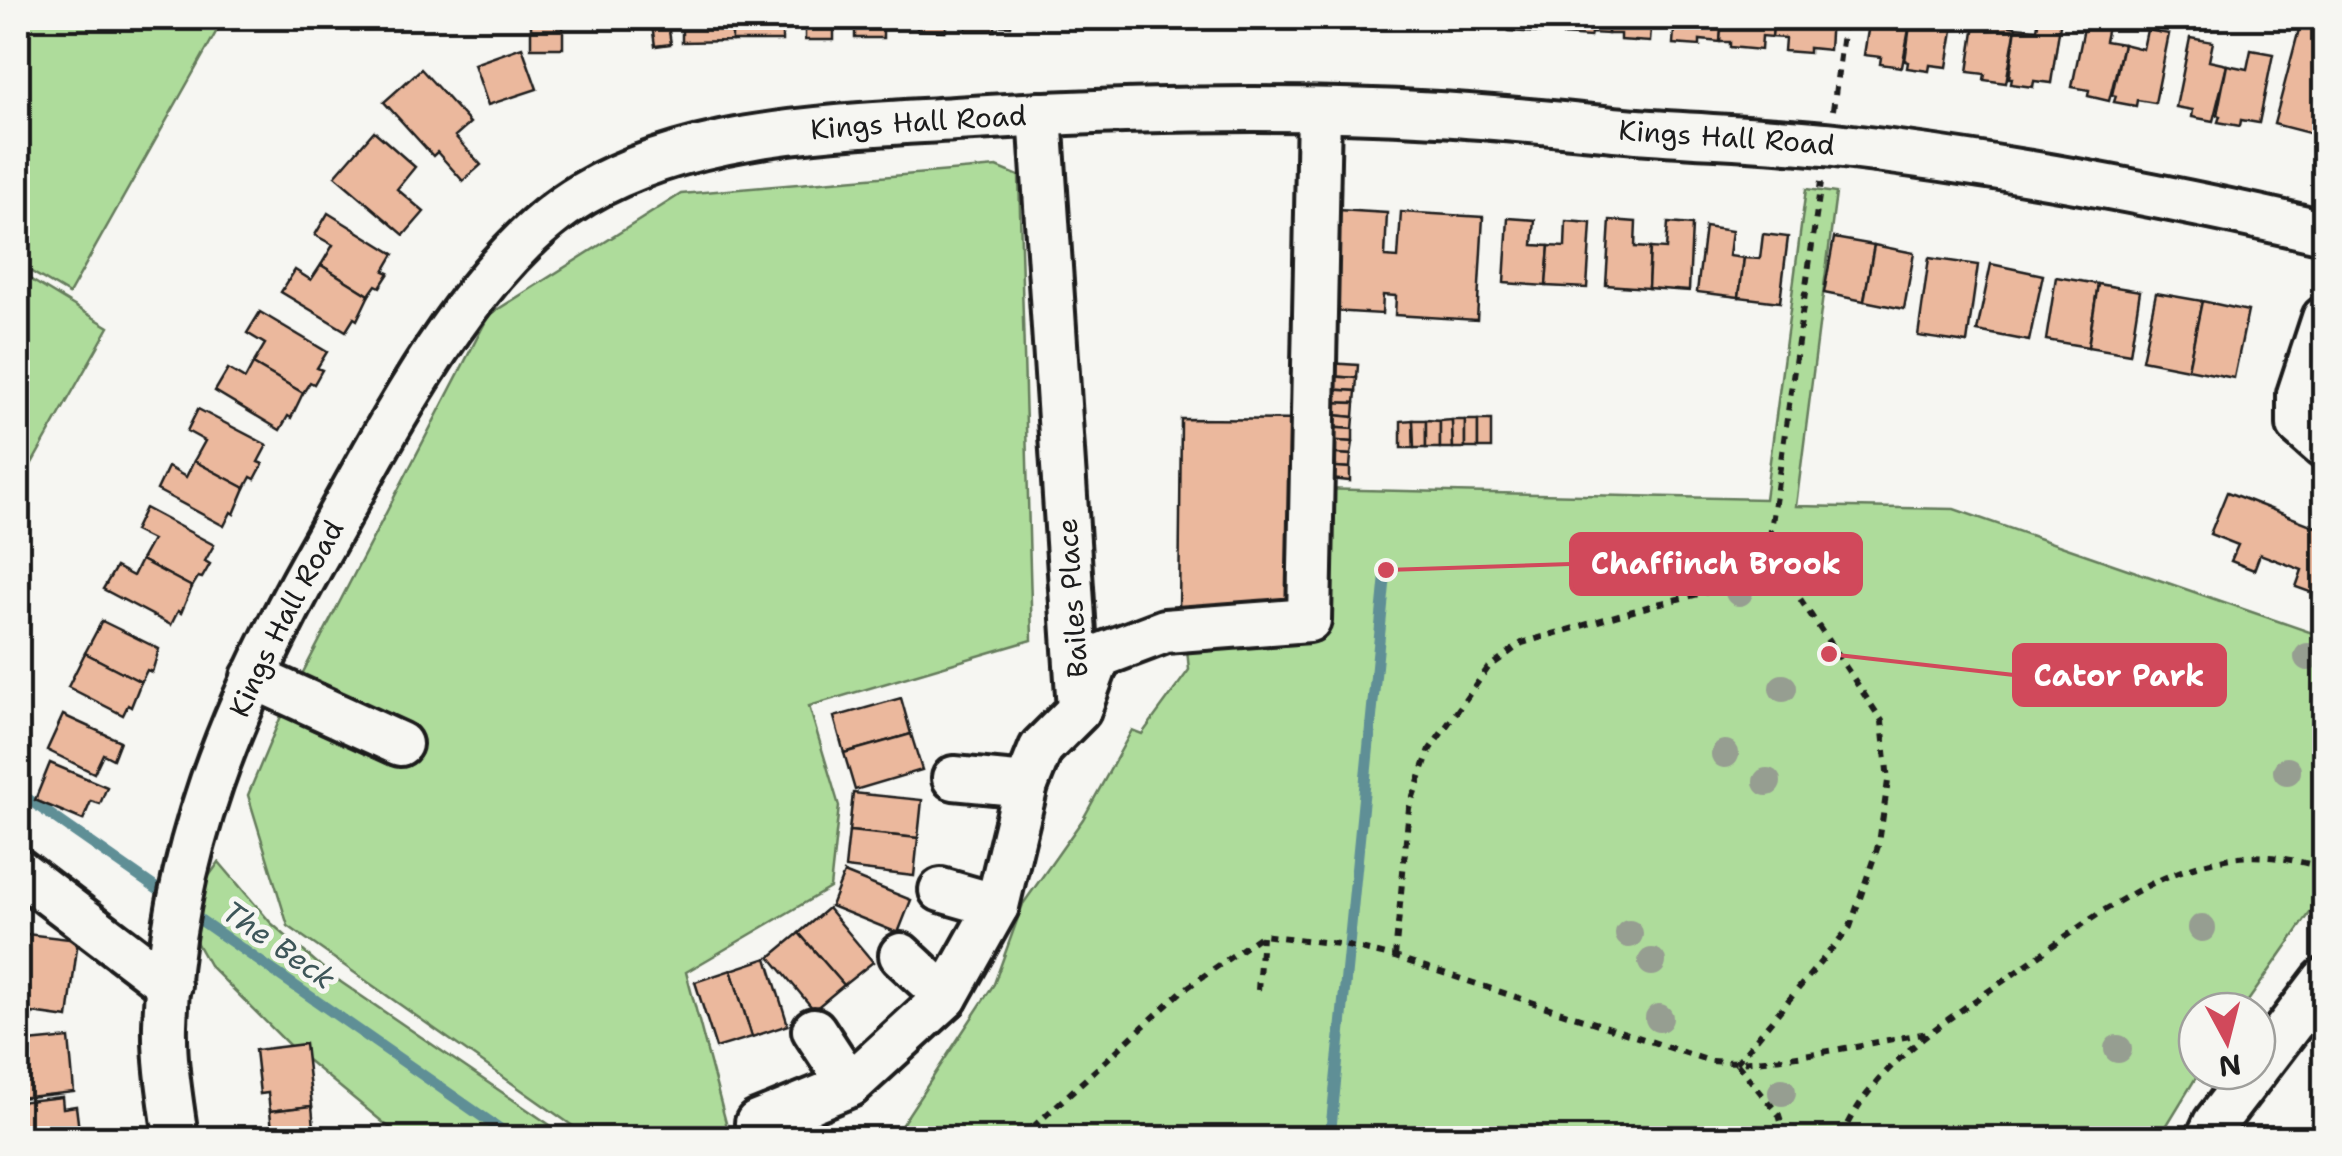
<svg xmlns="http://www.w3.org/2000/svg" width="2342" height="1156" font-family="'Shantell Sans',sans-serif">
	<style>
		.green { fill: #aedc9b; stroke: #657c5c; stroke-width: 2.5 }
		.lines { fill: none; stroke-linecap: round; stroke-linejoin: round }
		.stream { stroke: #5f8f96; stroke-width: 11 }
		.building { fill: #ebb89d; stroke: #1c1c1c; stroke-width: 2.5 }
		.minor-casing { stroke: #1c1c1c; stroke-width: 50 }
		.path { stroke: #1c1c1c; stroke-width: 6; stroke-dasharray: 8 8; stroke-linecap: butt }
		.minor { stroke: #f6f6f2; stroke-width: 42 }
		.tree { fill: #969e91 }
		.labels { text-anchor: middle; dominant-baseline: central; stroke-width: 10; stroke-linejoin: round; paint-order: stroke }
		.street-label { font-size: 28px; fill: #1c1c1c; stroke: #f6f6f2 }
		.water-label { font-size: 30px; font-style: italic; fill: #3e5659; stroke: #f6f6f2 }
		.leader { fill: none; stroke: #d1495b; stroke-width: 4 }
		.callout-dot { fill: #d1495b; stroke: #f6f6f2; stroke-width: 4 }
		.callout { fill: #d1495b; stroke: #d1495b; stroke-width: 4 }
		.callout-label { font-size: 30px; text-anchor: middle; font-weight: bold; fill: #fff }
	</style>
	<rect width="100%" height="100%" fill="#f6f6f2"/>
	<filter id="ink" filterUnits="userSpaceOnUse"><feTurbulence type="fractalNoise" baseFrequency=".01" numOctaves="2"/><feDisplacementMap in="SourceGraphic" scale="20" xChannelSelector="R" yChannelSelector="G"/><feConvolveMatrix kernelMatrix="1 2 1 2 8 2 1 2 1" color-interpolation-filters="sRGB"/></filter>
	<g filter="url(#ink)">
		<!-- green -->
		<g class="green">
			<path d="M 18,18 L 224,18 L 69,294 L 18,264 Z"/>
			<path d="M 997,167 L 1019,176 L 1032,640 L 809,706 L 839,806 L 830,888 L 686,972 L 730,1138 L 590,1138 L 288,926 L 248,795 L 284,709 L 489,315 L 681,194 Z"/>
			<path d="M 1806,189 L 1836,193 L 1796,506 L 1954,509 L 2324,637 L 2324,893 L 2241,1011 L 2197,1011 L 2197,1071 L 2200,1071 L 2159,1138 L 893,1138 L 994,984 L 1023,904 L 1083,819 L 1132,730 L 1142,734 L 1189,670 L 1186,639 L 1316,489 L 1765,499 Z"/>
			<path d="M 18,272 L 109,327 L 18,488 Z"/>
			<path d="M 219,862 L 271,923 L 332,976 L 569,1138 L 402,1138 L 289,1045 L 209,965 L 181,915 Z"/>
		</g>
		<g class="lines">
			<!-- stream -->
			<g class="stream">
				<path d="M 18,792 L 170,898"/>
				<path d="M 189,912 L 513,1138"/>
				<path d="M 1330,1138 L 1386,570"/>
			</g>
		</g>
		<!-- building -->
		<g class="building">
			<rect x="531" y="18" width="32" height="30"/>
			<path d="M 651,18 L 667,18 L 671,44 L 655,46 Z"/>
			<path d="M 682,18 L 732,18 L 732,41 L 682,42 Z"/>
			<rect x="732" y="18" width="50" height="23"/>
			<path d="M 805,18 L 842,18 L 842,25 L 834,25 L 834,40 L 805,40 Z"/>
			<path d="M 842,18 L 883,18 L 883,38 L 855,38 L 855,25 L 842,25 Z"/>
			<path d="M 917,18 L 946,18 L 946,31 L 917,30 Z"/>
			<path d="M 966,18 L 1012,18 L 1011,26 L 995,25 L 995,31 L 966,31 Z"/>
			<rect x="1027" y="18" width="29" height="6"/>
			<path d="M 1079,18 L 1124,18 L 1124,20 L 1079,23 Z"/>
			<rect x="1139" y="18" width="31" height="3"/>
			<rect x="1190" y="18" width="29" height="3"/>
			<rect x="1253" y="18" width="29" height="4"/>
			<path d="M 1372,18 L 1429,18 L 1428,26 Z"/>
			<path d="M 1453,18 L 1495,18 L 1495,26 L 1480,25 L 1480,30 L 1452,28 Z"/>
			<path d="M 1510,18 L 1551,18 L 1551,21 L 1540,20 L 1539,33 L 1509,31 Z"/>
			<path d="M 1551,18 L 1609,18 L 1608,34 L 1591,33 L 1590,37 L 1563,35 L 1563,21 L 1551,21 Z"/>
			<path d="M 1609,18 L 1664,18 L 1663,29 L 1651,28 L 1650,42 L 1620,40 L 1620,34 L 1608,34 Z"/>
			<path d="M 1664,18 L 1722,18 L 1720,42 L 1700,40 L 1700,46 L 1673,44 L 1674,30 L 1663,29 Z"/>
			<path d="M 1722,18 L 1774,18 L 1772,37 L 1762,36 L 1761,50 L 1730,47 L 1730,42 L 1720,42 Z"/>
			<path d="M 1774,18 L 1831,18 L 1829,50 L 1809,48 L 1809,53 L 1784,51 L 1785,38 L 1772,37 Z"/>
			<path d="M 1870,18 L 1911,18 L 1902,67 L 1880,64 L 1881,57 L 1864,55 Z"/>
			<path d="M 1911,18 L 1955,18 L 1947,67 L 1930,65 L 1929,71 L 1907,68 L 1908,62 L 1905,61 Z"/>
			<path d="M 1976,18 L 1999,18 L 1998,24 L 2016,27 L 2006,83 L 1984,80 L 1985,74 L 1968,72 Z"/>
			<path d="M 2039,18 L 2061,18 L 2051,83 L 2034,81 L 2033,87 L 2011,84 L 2012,78 L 2009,78 L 2016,27 L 2037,29 Z"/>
			<path d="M 2086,18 L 2109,22 L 2105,41 L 2123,44 L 2109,101 L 2088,96 L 2089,90 L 2072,87 Z"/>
			<path d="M 2302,18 L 2324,18 L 2324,137 L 2274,124 Z"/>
			<path d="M 2147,30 L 2169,34 L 2155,103 L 2137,100 L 2136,106 L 2114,102 L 2116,96 L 2112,95 L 2123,44 L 2143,49 Z"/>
			<path d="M 2190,38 L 2213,42 L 2209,61 L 2227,65 L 2213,121 L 2192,117 L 2193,110 L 2176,107 Z"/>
			<path d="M 522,47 L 537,89 L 488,105 L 474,64 Z"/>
			<path d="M 2251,50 L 2273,54 L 2259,123 L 2241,120 L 2240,126 L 2218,122 L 2220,116 L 2217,115 L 2227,65 L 2247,69 Z"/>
			<path d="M 421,69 L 470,123 L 455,136 L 481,165 L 463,181 L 437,152 L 433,156 L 384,102 Z"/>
			<path d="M 374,131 L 415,167 L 397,189 L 424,212 L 404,235 L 335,176 Z"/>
			<path d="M 1338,210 L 1387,213 L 1385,257 L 1398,258 L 1401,212 L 1483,217 L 1477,320 L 1395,315 L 1396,296 L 1383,295 L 1382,314 L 1332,311 Z"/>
			<path d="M 328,213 L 394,254 L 384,271 L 389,273 L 380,287 L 376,285 L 369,295 L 321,265 L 333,245 L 315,235 Z"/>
			<path d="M 1508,218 L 1535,220 L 1533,245 L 1549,246 L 1546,286 L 1504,283 Z"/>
			<path d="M 1610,220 L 1636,222 L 1635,247 L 1650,248 L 1648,288 L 1606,285 Z"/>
			<path d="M 1566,221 L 1591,223 L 1587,288 L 1546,286 L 1549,246 L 1565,247 Z"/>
			<path d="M 1668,223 L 1692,225 L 1689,291 L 1648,288 L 1650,248 L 1666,249 Z"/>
			<path d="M 1705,227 L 1732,231 L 1729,256 L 1744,258 L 1739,297 L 1697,292 Z"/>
			<path d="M 1763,234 L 1788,237 L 1780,302 L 1739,297 L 1744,258 L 1760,259 Z"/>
			<path d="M 1834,238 L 1874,245 L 1864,301 L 1824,293 Z"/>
			<path d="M 1874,245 L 1914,253 L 1904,309 L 1864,301 Z"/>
			<path d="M 1929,258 L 1978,265 L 1967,343 L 1918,336 Z"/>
			<path d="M 1991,264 L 2043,275 L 2029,341 L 1977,331 Z"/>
			<path d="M 321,265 L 369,295 L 357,320 L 354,318 L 346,331 L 281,292 L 295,270 L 311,280 Z"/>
			<path d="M 2056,277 L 2098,284 L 2088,347 L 2046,340 Z"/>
			<path d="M 2098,284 L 2140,291 L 2130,354 L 2088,347 Z"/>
			<path d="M 2156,293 L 2202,301 L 2188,369 L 2142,360 Z"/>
			<path d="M 2202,301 L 2248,311 L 2234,378 L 2188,369 Z"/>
			<path d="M 260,312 L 327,352 L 317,368 L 322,370 L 314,384 L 310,382 L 303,393 L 253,364 L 265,344 L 247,333 Z"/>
			<path d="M 1328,363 L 1358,365 L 1357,378 L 1327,376 Z"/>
			<path d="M 253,364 L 303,393 L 291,418 L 288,416 L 280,430 L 215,391 L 228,369 L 245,379 Z"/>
			<path d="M 1327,376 L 1357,378 L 1356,391 L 1326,389 Z"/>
			<path d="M 1326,389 L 1356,391 L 1355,403 L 1325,402 Z"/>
			<path d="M 1325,402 L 1355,403 L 1354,417 L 1324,414 Z"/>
			<path d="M 198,409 L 267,445 L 258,462 L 263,464 L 255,479 L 251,477 L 245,488 L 194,461 L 205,441 L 187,431 Z"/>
			<path d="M 1324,414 L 1354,417 L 1353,429 L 1323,427 Z"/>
			<path d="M 1181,419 L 1309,420 L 1308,615 L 1179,614 Z"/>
			<path d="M 1413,420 L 1414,448 L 1401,448 L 1401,421 Z"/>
			<path d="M 1413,420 L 1426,420 L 1426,448 L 1414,448 Z"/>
			<path d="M 1426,420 L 1440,421 L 1440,448 L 1426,448 Z"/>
			<path d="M 1452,420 L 1453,448 L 1440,448 L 1440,421 Z"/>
			<path d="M 1452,420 L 1465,420 L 1465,448 L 1453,448 Z"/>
			<rect x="1465" y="420" width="13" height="28"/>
			<rect x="1478" y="420" width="13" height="28"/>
			<path d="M 1323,427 L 1353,429 L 1353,442 L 1322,440 Z"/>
			<path d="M 1322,440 L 1353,442 L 1351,455 L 1321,453 Z"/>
			<path d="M 1321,453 L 1351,455 L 1350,468 L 1321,466 Z"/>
			<path d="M 194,461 L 245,488 L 234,514 L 231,512 L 224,526 L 157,490 L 168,467 L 186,477 Z"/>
			<path d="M 1321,466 L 1350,468 L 1350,481 L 1320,478 Z"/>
			<path d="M 2227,492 L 2324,530 L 2324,579 L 2318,595 L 2296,587 L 2302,570 L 2260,554 L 2254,570 L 2231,561 L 2238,545 L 2210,534 Z"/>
			<path d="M 145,508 L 214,545 L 205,561 L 210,564 L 202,578 L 198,577 L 192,587 L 141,560 L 152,540 L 134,531 Z"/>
			<path d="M 141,560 L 192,587 L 181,613 L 178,611 L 171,625 L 103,589 L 116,567 L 133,576 Z"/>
			<path d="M 102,621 L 159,649 L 152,672 L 147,670 L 141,682 L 85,653 Z"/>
			<path d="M 85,653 L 141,682 L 131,707 L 128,705 L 123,715 L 68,687 Z"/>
			<path d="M 901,698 L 911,734 L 844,753 L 834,717 Z"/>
			<path d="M 63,715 L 120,741 L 113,759 L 103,754 L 94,773 L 47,750 Z"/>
			<path d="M 911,734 L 922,770 L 855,790 L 844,753 Z"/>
			<path d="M 50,763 L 107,787 L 100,804 L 91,801 L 83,820 L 35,800 Z"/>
			<path d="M 853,793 L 922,800 L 918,838 L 849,831 Z"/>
			<path d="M 849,831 L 918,838 L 914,876 L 845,868 Z"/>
			<path d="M 844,873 L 911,900 L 898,933 L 831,906 Z"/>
			<path d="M 828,908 L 873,962 L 844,985 L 799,933 Z"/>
			<path d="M 18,933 L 78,940 L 68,1018 L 32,1013 L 30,1024 L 18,1022 Z"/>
			<path d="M 799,933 L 844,985 L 814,1010 L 770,957 Z"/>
			<path d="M 767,958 L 788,1025 L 752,1037 L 731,970 Z"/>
			<path d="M 731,970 L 752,1037 L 716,1048 L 695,982 Z"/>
			<path d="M 69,1038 L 74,1092 L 18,1098 L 18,1043 Z"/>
			<path d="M 305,1044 L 312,1106 L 270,1111 L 268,1093 L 260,1094 L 255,1050 Z"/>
			<path d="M 62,1097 L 63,1108 L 76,1106 L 80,1138 L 18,1138 L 18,1102 Z"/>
			<path d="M 312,1106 L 315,1138 L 273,1138 L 270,1111 Z"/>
			<path d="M 2322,1107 L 2324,1109 L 2324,1137 L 2314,1130 L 2316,1126 L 2311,1124 Z"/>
			<path d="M 2308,1130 L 2312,1133 L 2314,1130 L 2324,1138 L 2303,1138 Z"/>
		</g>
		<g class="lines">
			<!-- minor casing -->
			<g class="minor-casing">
				<g id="minor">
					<path d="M 2324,318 L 2299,394 L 2299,425 L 2324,447"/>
					<path d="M 253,677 L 400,744"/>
					<path d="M 1081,705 L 1099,656 L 1165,631 L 1309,620 L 1319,110"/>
					<path d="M 954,778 L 1026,785"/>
					<path d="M 18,870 L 169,985"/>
					<path d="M 941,890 L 997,906"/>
					<path d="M 901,955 L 946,997"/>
					<path d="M 814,1030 L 850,1085"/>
					<path d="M 2257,1068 L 2324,980"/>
					<path d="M 757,1123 L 850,1085 L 946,997 L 997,906 L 1026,785 L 1041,748 L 1079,710 L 1040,114"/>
					<path id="s1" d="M 176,1138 C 171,1101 164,1063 165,1025 C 171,854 233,705 316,557 C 381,443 468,262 583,194 C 692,130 832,127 955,119 C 1116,109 1278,105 1438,114 C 1504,118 1570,125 1637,131 C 1702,136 1769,138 1835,145 C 2000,164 2163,195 2324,232"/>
					<path d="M 2208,1138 L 2215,1123 L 2255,1071"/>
				</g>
			</g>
			<!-- path -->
			<g class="path">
				<path d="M 1833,110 L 1845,18"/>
				<path d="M 1395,957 L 1409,808 L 1430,749 L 1488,668 L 1522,643 L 1657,604 L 1724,588 L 1768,551"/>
				<path d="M 1258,990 L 1262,936"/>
				<path d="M 1736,1063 L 1850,927 L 1879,843 L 1888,781 L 1882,721 L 1768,551 L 1821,182"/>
				<path d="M 1737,1064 L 1779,1115 L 1786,1138"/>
				<path d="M 1021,1138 L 1181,992 L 1262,935 L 1339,944 L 1395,957 L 1710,1061 C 1776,1066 1862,1043 1929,1033"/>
				<path d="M 1841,1138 C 1849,1123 1857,1106 1868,1093 C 1905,1045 1959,1012 2009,977 C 2073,932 2140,876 2220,860 C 2256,852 2289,858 2324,868"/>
			</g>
			<!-- minor -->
			<use href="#minor" class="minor"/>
		</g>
		<!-- trees -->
		<g class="tree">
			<circle cx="1739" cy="592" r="14"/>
			<circle cx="2308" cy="657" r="14"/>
			<circle cx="1783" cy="688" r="14"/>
			<circle cx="1725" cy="754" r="14"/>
			<circle cx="2287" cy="771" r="14"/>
			<circle cx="1767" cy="782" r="14"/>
			<circle cx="2202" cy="928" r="14"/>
			<circle cx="1629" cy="934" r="14"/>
			<circle cx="1652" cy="962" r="14"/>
			<circle cx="1659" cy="1018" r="14"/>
			<circle cx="2118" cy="1049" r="14"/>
			<circle cx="1782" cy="1092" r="14"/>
		</g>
	</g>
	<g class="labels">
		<!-- street labels -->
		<g class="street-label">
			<text stroke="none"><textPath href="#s1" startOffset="1412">Kings Hall Road</textPath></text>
			<text stroke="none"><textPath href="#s1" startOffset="2222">Kings Hall Road</textPath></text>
			<text transform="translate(1072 598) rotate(-94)">Bailes Place</text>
			<text stroke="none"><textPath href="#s1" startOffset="542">Kings Hall Road</textPath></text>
		</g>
		<!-- water labels -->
		<g class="water-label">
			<text transform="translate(279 945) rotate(35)">The Beck</text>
		</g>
	</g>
	<!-- callouts -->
	<path class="leader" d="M1386 570L1571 564M1829 654L2014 675"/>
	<g class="callout-dot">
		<circle cx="1386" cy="570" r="10"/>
		<circle cx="1829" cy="654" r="10"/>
	</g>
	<g class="callout">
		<rect x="1571" y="534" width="290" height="60" rx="10"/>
		<rect x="2014" y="645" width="211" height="60" rx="10"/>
	</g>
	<g class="callout-label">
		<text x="1716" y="574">Chaffinch Brook</text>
		<text x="2119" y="686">Cator Park</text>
	</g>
	<!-- margin -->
	<rect width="2342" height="1156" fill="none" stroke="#f6f6f2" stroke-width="60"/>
	<rect x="30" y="30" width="2282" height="1096" fill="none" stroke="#1c1c1c" stroke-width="4" filter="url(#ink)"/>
	<!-- north arrow -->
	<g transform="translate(2227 1041) rotate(173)"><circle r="48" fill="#f6f6f2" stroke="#9f9f9c" stroke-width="2.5"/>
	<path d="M0-8L18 38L0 25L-18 38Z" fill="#d1495b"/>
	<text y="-15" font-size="28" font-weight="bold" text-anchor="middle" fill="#1c1c1c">N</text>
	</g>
</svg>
